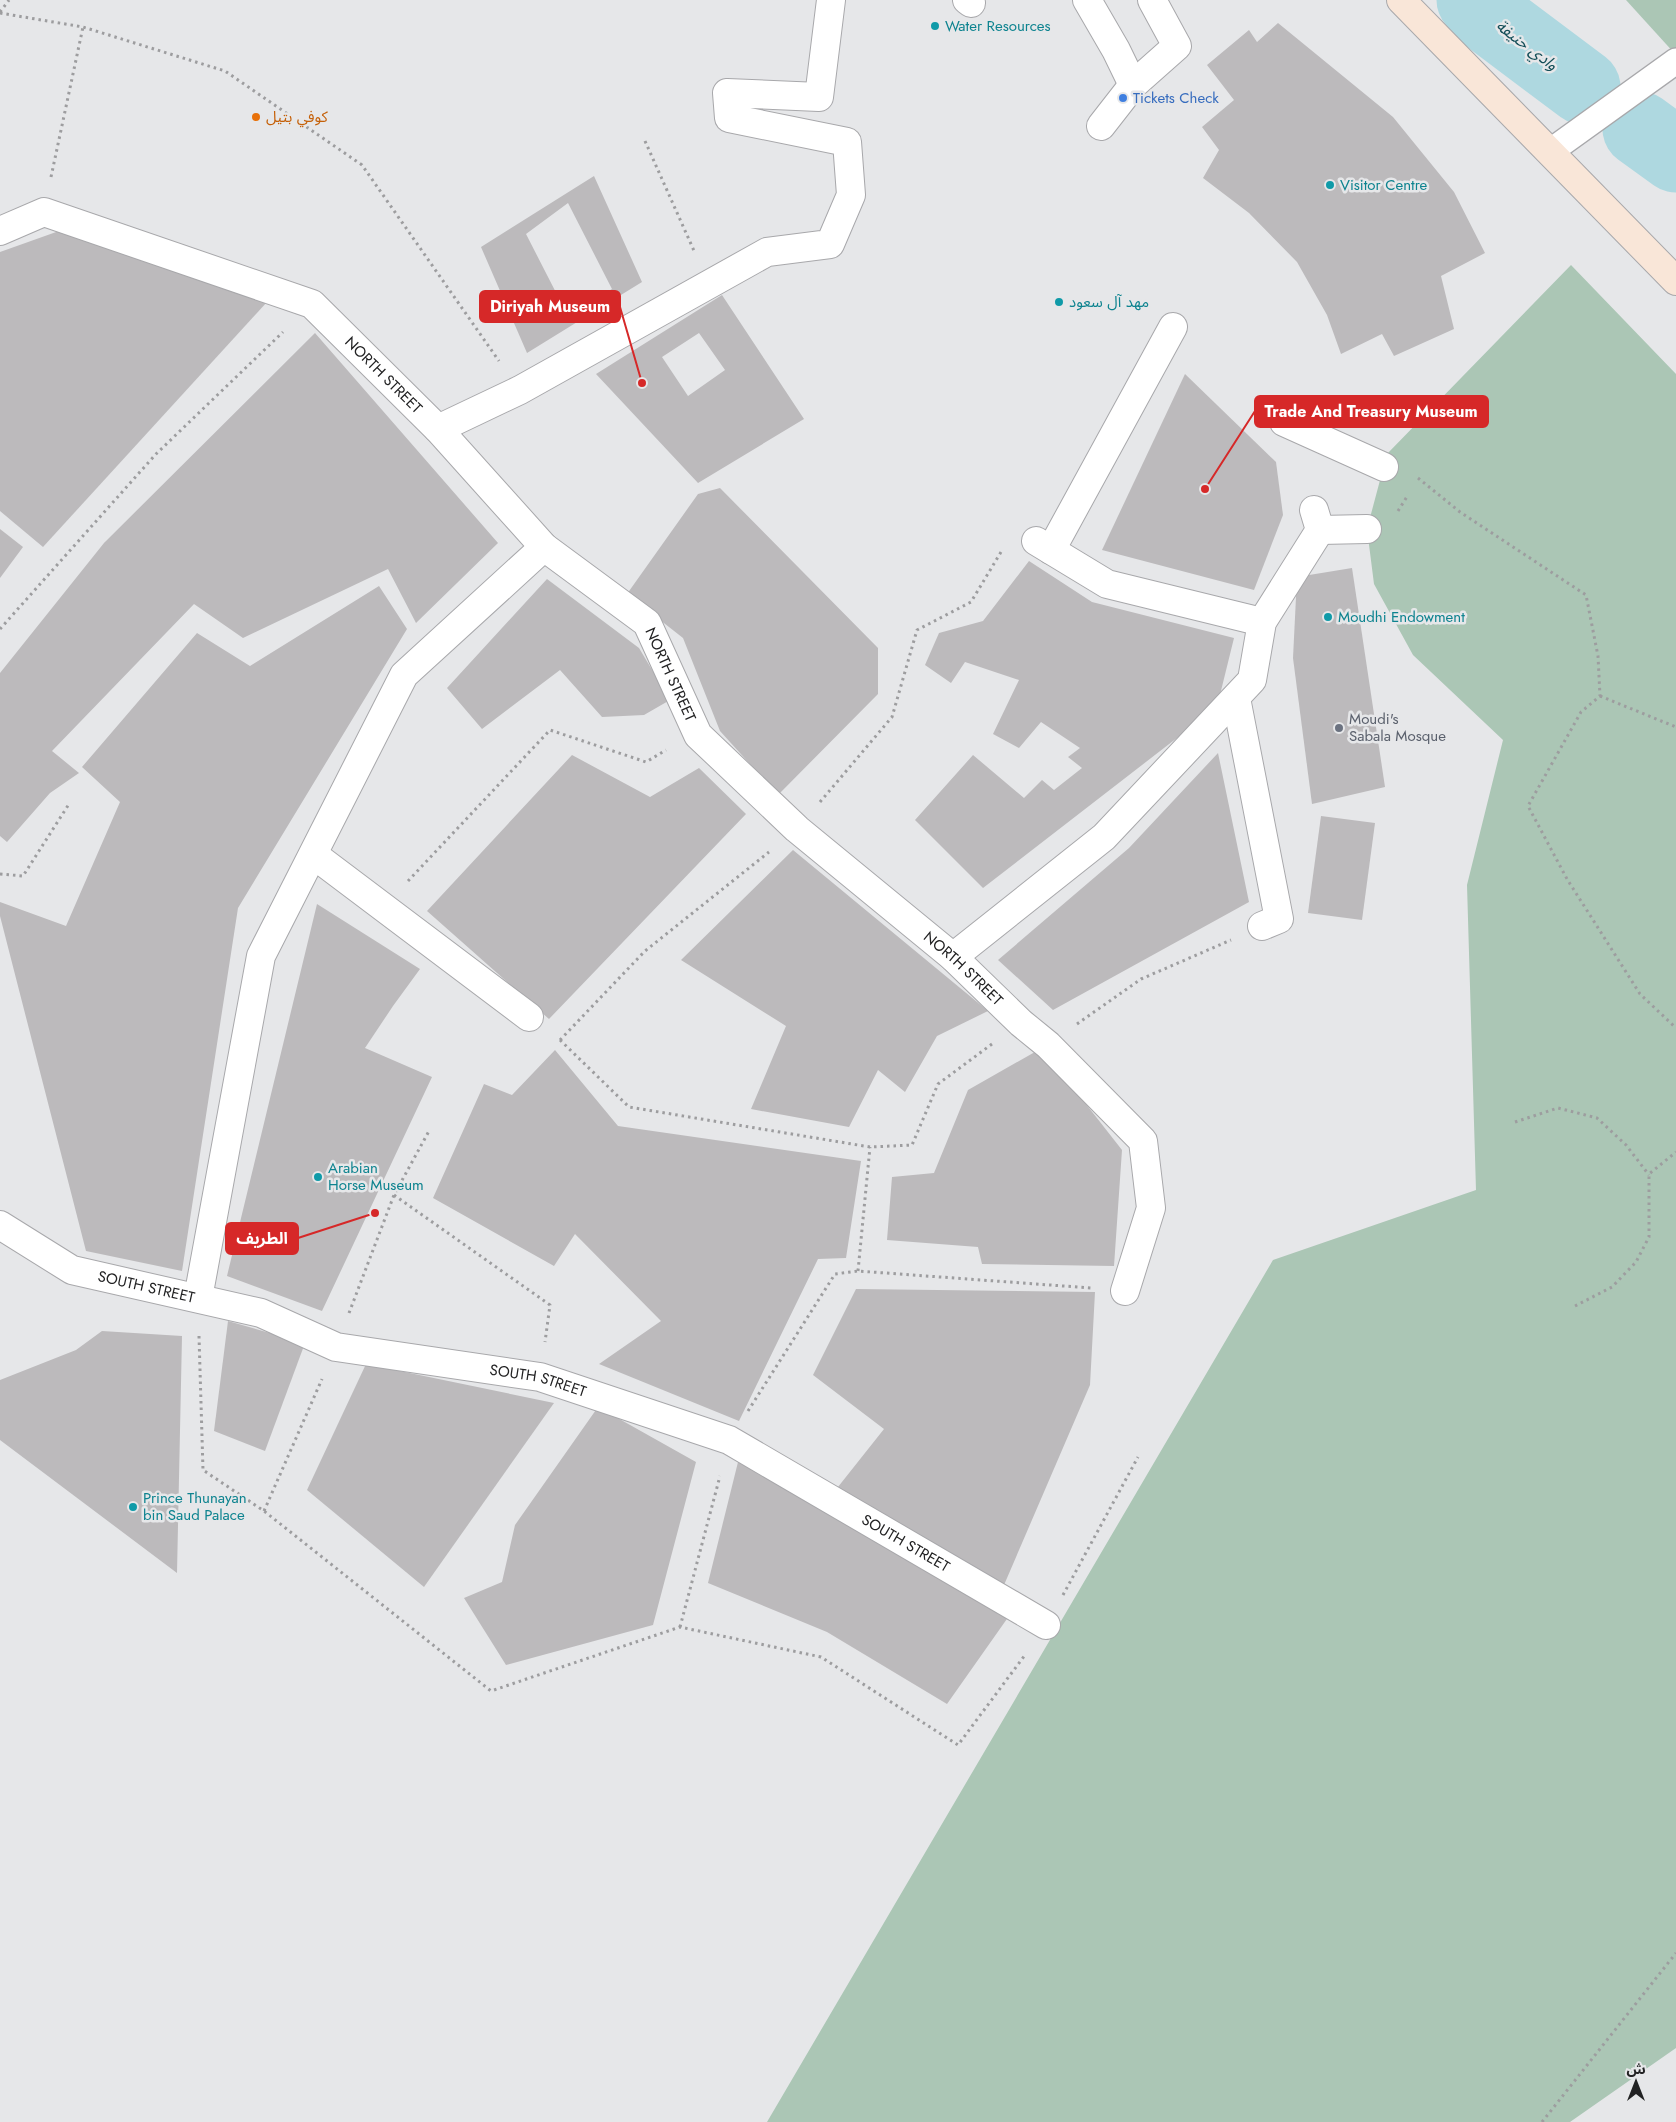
<svg xmlns="http://www.w3.org/2000/svg" width="1676" height="2122" font-family="Jost,'Noto Sans Arabic',sans-serif">
	<style>
		.green { fill: #abc6b5 }
		.lines { fill: none; stroke-linecap: round; stroke-linejoin: round }
		.river { stroke: #aed8e0; stroke-width: 75 }
		.building { fill: #bcbabc; fill-rule: evenodd }
		.lane-casing { stroke: #a8a8ab; stroke-width: 28 }
		.street-casing { stroke: #a8a8ab; stroke-width: 30 }
		.secondary-casing { stroke: #a8a8ab; stroke-width: 30 }
		.path { stroke: #9d9d9f; stroke-width: 3; stroke-dasharray: 2.5 4; stroke-linecap: butt }
		.lane { stroke: #fff; stroke-width: 25 }
		.street { stroke: #fff; stroke-width: 28 }
		.secondary { stroke: #f9e6d8; stroke-width: 28 }
		.culture-dot { fill: #0f9aa8; stroke: #e6e7e9; stroke-width: 2 }
		.shop-dot { fill: #3f7fe0; stroke: #e6e7e9; stroke-width: 2 }
		.food-dot { fill: #e8710a; stroke: #e6e7e9; stroke-width: 2 }
		.worship-dot { fill: #6b7280; stroke: #e6e7e9; stroke-width: 2 }
		.labels { text-anchor: middle; dominant-baseline: central; stroke-width: 5; stroke-linejoin: round; paint-order: stroke }
		.culture-label { font-size: 15px; fill: #0d838f; stroke: #e6e7e9; text-anchor: start }
		.shop-label { font-size: 15px; fill: #366cbe; stroke: #e6e7e9; text-anchor: start }
		.food-label { font-size: 15px; fill: #c56008; stroke: #e6e7e9; text-anchor: start }
		.street-label { font-size: 15px; fill: #222223; stroke: #e6e7e9 }
		.worship-label { font-size: 15px; fill: #5b616d; stroke: #e6e7e9; text-anchor: start }
		.water-label { font-size: 16px; font-style: italic; fill: #134e58; stroke: #e6e7e9 }
		.leader { fill: none; stroke: #d62828; stroke-width: 2 }
		.callout-dot { fill: #d62828; stroke: #e6e7e9; stroke-width: 2 }
		.callout { fill: #d62828; stroke: #d62828; stroke-width: 2 }
		.callout-label { font-size: 16px; text-anchor: middle; font-weight: bold; fill: #fff }
	</style>
	<rect width="100%" height="100%" fill="#e6e7e9"/>
	<!-- green -->
	<g class="green">
		<path d="M 1626,0 L 1676,0 L 1676,55 Z"/>
		<path d="M 1571,265 L 1676,374 L 1676,2048 L 1570,2122 L 767,2122 L 1273,1260 L 1476,1190 L 1467,885 L 1503,740 L 1413,655 L 1374,584 L 1367,529 L 1387,454 Z"/>
	</g>
	<g class="lines">
		<!-- river -->
		<g class="river">
			<path d="M 1474,0 L 1491,18 L 1583,87"/>
			<path d="M 1640,129 L 1676,155"/>
		</g>
	</g>
	<!-- building -->
	<g class="building">
		<path d="M 1278,23 L 1393,117 L 1454,192 L 1485,253 L 1441,276 L 1454,329 L 1394,356 L 1382,334 L 1341,354 L 1327,315 L 1297,262 L 1249,213 L 1203,178 L 1219,150 L 1202,127 L 1234,100 L 1207,65 L 1249,30 L 1257,42 Z"/>
		<path d="M 594,176 L 642,282 L 527,353 L 481,247 ZM 568,203 L 612,289 L 568,316 L 526,234 Z"/>
		<path d="M 59,231 L 267,302 L 43,547 L 0,511 L 0,252 Z"/>
		<path d="M 722,295 L 804,419 L 698,483 L 596,374 ZM 699,333 L 725,370 L 688,396 L 662,357 Z"/>
		<path d="M 315,333 L 498,543 L 416,623 L 388,569 L 243,638 L 194,604 L 52,751 L 79,773 L 50,793 L 7,842 L 0,836 L 0,673 L 104,543 Z"/>
		<path d="M 1185,374 L 1276,462 L 1283,515 L 1254,590 L 1102,550 Z"/>
		<path d="M 720,488 L 878,648 L 878,694 L 778,795 L 720,731 L 683,638 L 627,594 L 698,494 Z"/>
		<path d="M 0,529 L 23,547 L 0,578 Z"/>
		<path d="M 1029,561 L 1092,602 L 1234,638 L 1217,707 L 983,888 L 915,820 L 973,755 L 1024,798 L 1042,780 L 1054,790 L 1082,768 L 1068,757 L 1080,748 L 1041,722 L 1019,748 L 993,734 L 1019,680 L 965,662 L 951,683 L 925,665 L 939,633 L 983,621 Z"/>
		<path d="M 1352,568 L 1385,787 L 1312,804 L 1293,658 L 1297,577 Z"/>
		<path d="M 547,579 L 639,648 L 670,700 L 644,715 L 602,717 L 560,670 L 482,729 L 447,688 Z"/>
		<path d="M 379,586 L 407,629 L 238,908 L 182,1271 L 86,1251 L 0,916 L 0,902 L 66,926 L 120,802 L 82,767 L 197,633 L 250,666 Z"/>
		<path d="M 1218,753 L 1249,902 L 1053,1010 L 998,960 L 1129,848 Z"/>
		<path d="M 572,755 L 650,797 L 699,768 L 746,814 L 549,1019 L 427,911 Z"/>
		<path d="M 1321,816 L 1375,823 L 1362,920 L 1308,913 Z"/>
		<path d="M 793,850 L 988,1011 L 937,1036 L 905,1092 L 878,1070 L 849,1127 L 751,1109 L 786,1026 L 681,960 Z"/>
		<path d="M 317,904 L 420,969 L 393,1006 L 365,1048 L 432,1077 L 322,1311 L 227,1276 Z"/>
		<path d="M 1042,1048 L 1122,1150 L 1114,1266 L 982,1264 L 978,1247 L 887,1240 L 892,1177 L 934,1173 L 968,1090 Z"/>
		<path d="M 555,1050 L 618,1126 L 861,1161 L 846,1258 L 818,1259 L 739,1421 L 599,1364 L 661,1321 L 575,1234 L 554,1266 L 433,1198 L 484,1084 L 512,1095 Z"/>
		<path d="M 856,1289 L 1095,1292 L 1090,1385 L 1004,1585 L 834,1492 L 884,1429 L 813,1375 Z"/>
		<path d="M 228,1321 L 305,1343 L 265,1451 L 214,1431 Z"/>
		<path d="M 102,1331 L 182,1336 L 177,1573 L 0,1440 L 0,1380 L 76,1350 Z"/>
		<path d="M 366,1364 L 554,1403 L 424,1587 L 307,1490 Z"/>
		<path d="M 598,1407 L 696,1462 L 653,1625 L 506,1665 L 464,1598 L 502,1582 L 515,1525 Z"/>
		<path d="M 739,1458 L 1009,1616 L 947,1704 L 827,1632 L 708,1583 Z"/>
	</g>
	<g class="lines">
		<!-- lane casing -->
		<g class="lane-casing">
			<path id="lane" d="M 1551,151 L 1676,61"/>
		</g>
		<!-- street casing -->
		<g class="street-casing">
			<g id="street">
				<path d="M 967,0 L 971,3"/>
				<path d="M 1087,0 L 1116,50 L 1133,85"/>
				<path d="M 1101,126 L 1133,85 L 1177,46 L 1152,0"/>
				<path id="s1" d="M 0,231 L 44,212 L 312,304 L 438,429 L 544,547 L 647,623 L 698,735 L 797,829 L 953,957 L 1021,1023 L 1048,1045 L 1143,1141 L 1151,1208 L 1125,1291"/>
				<path d="M 1284,422 L 1384,467"/>
				<path d="M 438,429 L 520,390 L 767,252 L 830,244 L 851,195 L 847,142 L 729,118 L 727,93 L 819,97 L 831,0"/>
				<path d="M 1320,530 L 1367,529"/>
				<path d="M 1036,541 L 1107,584 L 1262,622"/>
				<path d="M 1051,550 L 1173,327"/>
				<path d="M 1236,698 L 1279,919 L 1262,926"/>
				<path d="M 314,855 L 529,1017"/>
				<path d="M 953,957 L 1104,837 L 1252,680 L 1262,622 L 1320,530 L 1314,510"/>
				<path id="s2" d="M 0,1225 L 72,1270 L 261,1313 L 336,1347 L 540,1377 L 729,1440 L 1046,1625"/>
				<path d="M 198,1298 L 261,956 L 404,675 L 544,547"/>
			</g>
		</g>
		<!-- secondary casing -->
		<g class="secondary-casing">
			<path id="secondary" d="M 1401,0 L 1676,281"/>
		</g>
		<!-- path -->
		<g class="path">
			<path d="M 0,12 L 9,0"/>
			<path d="M 0,13 L 83,27 L 225,71 L 362,165 L 499,361"/>
			<path d="M 645,141 L 695,253"/>
			<path d="M 51,177 L 83,27"/>
			<path d="M 1418,478 L 1460,512 L 1586,595 L 1598,656 L 1600,696 L 1581,712 L 1528,806 L 1567,879 L 1640,994 L 1676,1028"/>
			<path d="M 1398,511 L 1408,495"/>
			<path d="M 0,629 L 156,454 L 283,332"/>
			<path d="M 1600,696 L 1676,727"/>
			<path d="M 820,802 L 892,717 L 917,630 L 971,602 L 1001,552"/>
			<path d="M 0,874 L 23,876 L 69,804"/>
			<path d="M 408,881 L 550,730 L 646,762 L 666,750"/>
			<path d="M 1077,1024 L 1141,979 L 1231,940"/>
			<path d="M 560,1040 L 645,951 L 769,852"/>
			<path d="M 560,1040 L 629,1107 L 870,1147 L 912,1145 L 938,1084 L 992,1044"/>
			<path d="M 1515,1122 L 1558,1108 L 1597,1118 L 1626,1145 L 1649,1175"/>
			<path d="M 394,1195 L 550,1305 L 545,1342"/>
			<path d="M 858,1271 L 870,1147"/>
			<path d="M 1575,1306 L 1612,1287 L 1636,1262 L 1649,1237 L 1649,1174 L 1676,1152"/>
			<path d="M 349,1313 L 394,1195 L 429,1131"/>
			<path d="M 199,1336 L 203,1470 L 264,1511 L 491,1691 L 680,1627 L 821,1657 L 958,1745 L 1025,1655"/>
			<path d="M 748,1411 L 835,1274 L 858,1271 L 1091,1288"/>
			<path d="M 264,1511 L 322,1379"/>
			<path d="M 1063,1595 L 1138,1457"/>
			<path d="M 680,1627 L 720,1476"/>
			<path d="M 1542,2122 L 1676,1953"/>
		</g>
		<!-- lane -->
		<use href="#lane" class="lane"/>
		<!-- street -->
		<use href="#street" class="street"/>
		<!-- secondary -->
		<use href="#secondary" class="secondary"/>
	</g>
	<!-- markers -->
	<g class="culture-dot">
		<circle cx="935" cy="26" r="5"/>
		<circle cx="1330" cy="185" r="5"/>
		<circle cx="1059" cy="302" r="5"/>
		<circle cx="1328" cy="617" r="5"/>
		<circle cx="318" cy="1177" r="5"/>
		<circle cx="133" cy="1507" r="5"/>
	</g>
	<circle class="shop-dot" cx="1123" cy="98" r="5"/>
	<circle class="food-dot" cx="256" cy="117" r="5"/>
	<circle class="worship-dot" cx="1339" cy="728" r="5"/>
	<g class="labels">
		<!-- culture labels -->
		<g class="culture-label">
			<text x="945" y="26">Water Resources</text>
			<text x="1340" y="185">Visitor Centre</text>
			<text x="1069" y="302">مهد آل سعود</text>
			<text x="1338" y="617">Moudhi Endowment</text>
			<text x="328" y="1168">Arabian<tspan x="328" dy="17">Horse Museum</tspan></text>
			<text x="143" y="1498">Prince Thunayan<tspan x="143" dy="17">bin Saud Palace</tspan></text>
		</g>
		<!-- shop labels -->
		<g class="shop-label">
			<text x="1133" y="98">Tickets Check</text>
		</g>
		<!-- food labels -->
		<g class="food-label">
			<text x="266" y="117">كوفي بتيل</text>
		</g>
		<!-- street labels -->
		<g class="street-label">
			<text stroke="none"><textPath href="#s1" startOffset="432">NORTH STREET</textPath></text>
			<text stroke="none"><textPath href="#s1" startOffset="852">NORTH STREET</textPath></text>
			<text stroke="none"><textPath href="#s1" startOffset="1272">NORTH STREET</textPath></text>
			<text stroke="none"><textPath href="#s2" startOffset="161">SOUTH STREET</textPath></text>
			<text stroke="none"><textPath href="#s2" startOffset="566">SOUTH STREET</textPath></text>
			<text stroke="none"><textPath href="#s2" startOffset="971">SOUTH STREET</textPath></text>
		</g>
		<!-- worship labels -->
		<g class="worship-label">
			<text x="1349" y="719">Moudi's<tspan x="1349" dy="17">Sabala Mosque</tspan></text>
		</g>
		<!-- water labels -->
		<g class="water-label">
			<text transform="translate(1527 45) rotate(37)">وادي حنيفة</text>
		</g>
	</g>
	<!-- callouts -->
	<path class="leader" d="M642 383L620 307M1205 489L1255 411M375 1213L298 1238"/>
	<g class="callout-dot">
		<circle cx="642" cy="383" r="5"/>
		<circle cx="1205" cy="489" r="5"/>
		<circle cx="375" cy="1213" r="5"/>
	</g>
	<g class="callout">
		<rect x="480" y="291" width="140" height="31" rx="5"/>
		<rect x="1255" y="396" width="233" height="31" rx="5"/>
		<rect x="226" y="1223" width="72" height="31" rx="5"/>
	</g>
	<g class="callout-label">
		<text x="550" y="312">Diriyah Museum</text>
		<text x="1371" y="417">Trade And Treasury Museum</text>
		<text x="262" y="1244">الطريف</text>
	</g>
	<!-- north arrow -->
	<g transform="translate(1636 2082)" stroke="#e6e7e9" stroke-width="4" paint-order="stroke">
	<path d="M0-4L9 19L0 12L-9 19Z" fill="#222223"/>
	<text y="-8" font-size="14" font-weight="bold" text-anchor="middle" fill="#222223">ش</text>
	</g>
</svg>
